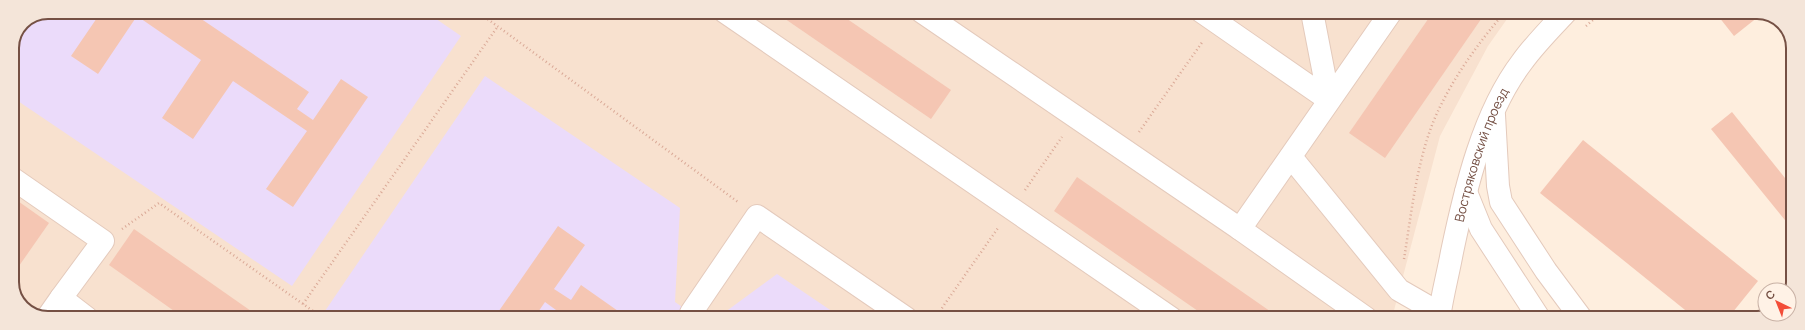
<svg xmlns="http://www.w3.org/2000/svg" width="1805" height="330" font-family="Manrope,sans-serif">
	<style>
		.residential { fill: #f8e1cf }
		.education { fill: #ebdbfa }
		.building { fill: #f5c6b3 }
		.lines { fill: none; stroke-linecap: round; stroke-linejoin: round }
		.minor-casing { stroke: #e4cabc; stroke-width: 24 }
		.path { stroke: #daa997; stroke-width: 2.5; stroke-dasharray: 1 3; stroke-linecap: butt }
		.minor { stroke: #fff; stroke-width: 22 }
		.labels { text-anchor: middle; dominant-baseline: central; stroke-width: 4; stroke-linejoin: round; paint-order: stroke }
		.street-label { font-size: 13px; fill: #755044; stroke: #fff2e6 }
		.rim { fill: none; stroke: #755044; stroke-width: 2 }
	</style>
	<rect width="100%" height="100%" fill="#feeede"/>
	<!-- residential -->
	<path class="residential" d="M 48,12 L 1512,12 L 1488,46 L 1440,136 L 1392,318 L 43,318 L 22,307 L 12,286 L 12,48 L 23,22 Z"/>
	<!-- education -->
	<g class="education">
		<path d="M 48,12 L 426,12 L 461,36 L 292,286 L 12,97 L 12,48 L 23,22 Z"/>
		<path d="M 485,76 L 680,208 L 675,302 L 698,318 L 336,318 L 325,311 Z"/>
		<path d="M 777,274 L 842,318 L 717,318 Z"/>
	</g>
	<!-- building -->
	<g class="building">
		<path d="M 101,12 L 153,12 L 161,17 L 165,12 L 191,12 L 309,92 L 297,109 L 313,120 L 341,79 L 368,97 L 293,207 L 266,189 L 307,131 L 233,81 L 193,139 L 162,118 L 201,60 L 137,16 L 98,74 L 71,56 Z"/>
		<path d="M 775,12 L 837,12 L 951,90 L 931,119 Z"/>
		<path d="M 1433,12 L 1486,12 L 1385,158 L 1349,133 Z"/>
		<path d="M 1715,12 L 1762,12 L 1763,13 L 1734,36 Z"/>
		<path d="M 1732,112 L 1793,188 L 1793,230 L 1711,129 Z"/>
		<path d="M 1583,140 L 1758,281 L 1728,318 L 1695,318 L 1540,193 Z"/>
		<path d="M 1077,177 L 1100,193 L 1280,318 L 1208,318 L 1054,211 Z"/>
		<path d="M 15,199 L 49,223 L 12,276 L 12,202 Z"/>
		<path d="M 558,226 L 585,245 L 554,289 L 571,300 L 581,285 L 628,318 L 567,318 L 545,302 L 534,318 L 494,318 Z"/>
		<path d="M 134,229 L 261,318 L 184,318 L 109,265 Z"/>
	</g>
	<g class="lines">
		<!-- minor casing -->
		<g class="minor-casing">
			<g id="minor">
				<path d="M 725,12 L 1171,318"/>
				<path d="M 922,12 L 1240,229"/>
				<path d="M 1202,12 L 1329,100 L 1312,12"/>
				<path d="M 1494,115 L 1498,186 L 1501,202 L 1546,271 L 1581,318"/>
				<path d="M 1291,157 L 1399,290 L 1439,313"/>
				<path d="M 12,178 L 103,241 L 61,298 L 87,318"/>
				<path d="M 1466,192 L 1481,229 L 1539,318"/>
				<path d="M 691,313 L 757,216 L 906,318"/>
				<path d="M 47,318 L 61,298"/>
				<path d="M 1366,318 L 1240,229 L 1391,12"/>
				<path id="s1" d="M 1439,318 C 1442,296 1448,274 1452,252 C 1465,190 1483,113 1522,62 C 1535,44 1551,28 1566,12"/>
			</g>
		</g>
		<!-- path -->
		<g class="path">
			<path d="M 478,12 L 738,202"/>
			<path d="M 1586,26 L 1602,12"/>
			<path d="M 1139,132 L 1203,41"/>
			<path d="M 1025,190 L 1062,137"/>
			<path d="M 122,229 L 159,203 L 323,318"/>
			<path d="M 1404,259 C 1412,210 1417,156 1438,111 C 1455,75 1479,42 1505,12"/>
			<path d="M 303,304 L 498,26"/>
			<path d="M 935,318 L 998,228"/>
		</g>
		<!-- minor -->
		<use href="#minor" class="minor"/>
	</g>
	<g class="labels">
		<!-- street labels -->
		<g class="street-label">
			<text stroke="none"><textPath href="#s1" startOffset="169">Востряковский проезд</textPath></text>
		</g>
	</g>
	<!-- crop -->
	<path d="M0 0H1805V330H0ZM48 19H1757A29 29 0 0 1 1786 48V282A29 29 0 0 1 1757 311H48A29 29 0 0 1 19 282V48A29 29 0 0 1 48 19Z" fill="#f4e5d9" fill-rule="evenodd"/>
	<path class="rim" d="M48 19H1757A29 29 0 0 1 1786 48V282A29 29 0 0 1 1757 311H48A29 29 0 0 1 19 282V48A29 29 0 0 1 48 19Z"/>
	<!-- north arrow -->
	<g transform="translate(1777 302) rotate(317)"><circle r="19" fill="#fff2e6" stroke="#c8b1a5"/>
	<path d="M0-3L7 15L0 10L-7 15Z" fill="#f34d38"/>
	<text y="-6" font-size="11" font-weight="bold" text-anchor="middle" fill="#755044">С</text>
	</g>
</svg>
